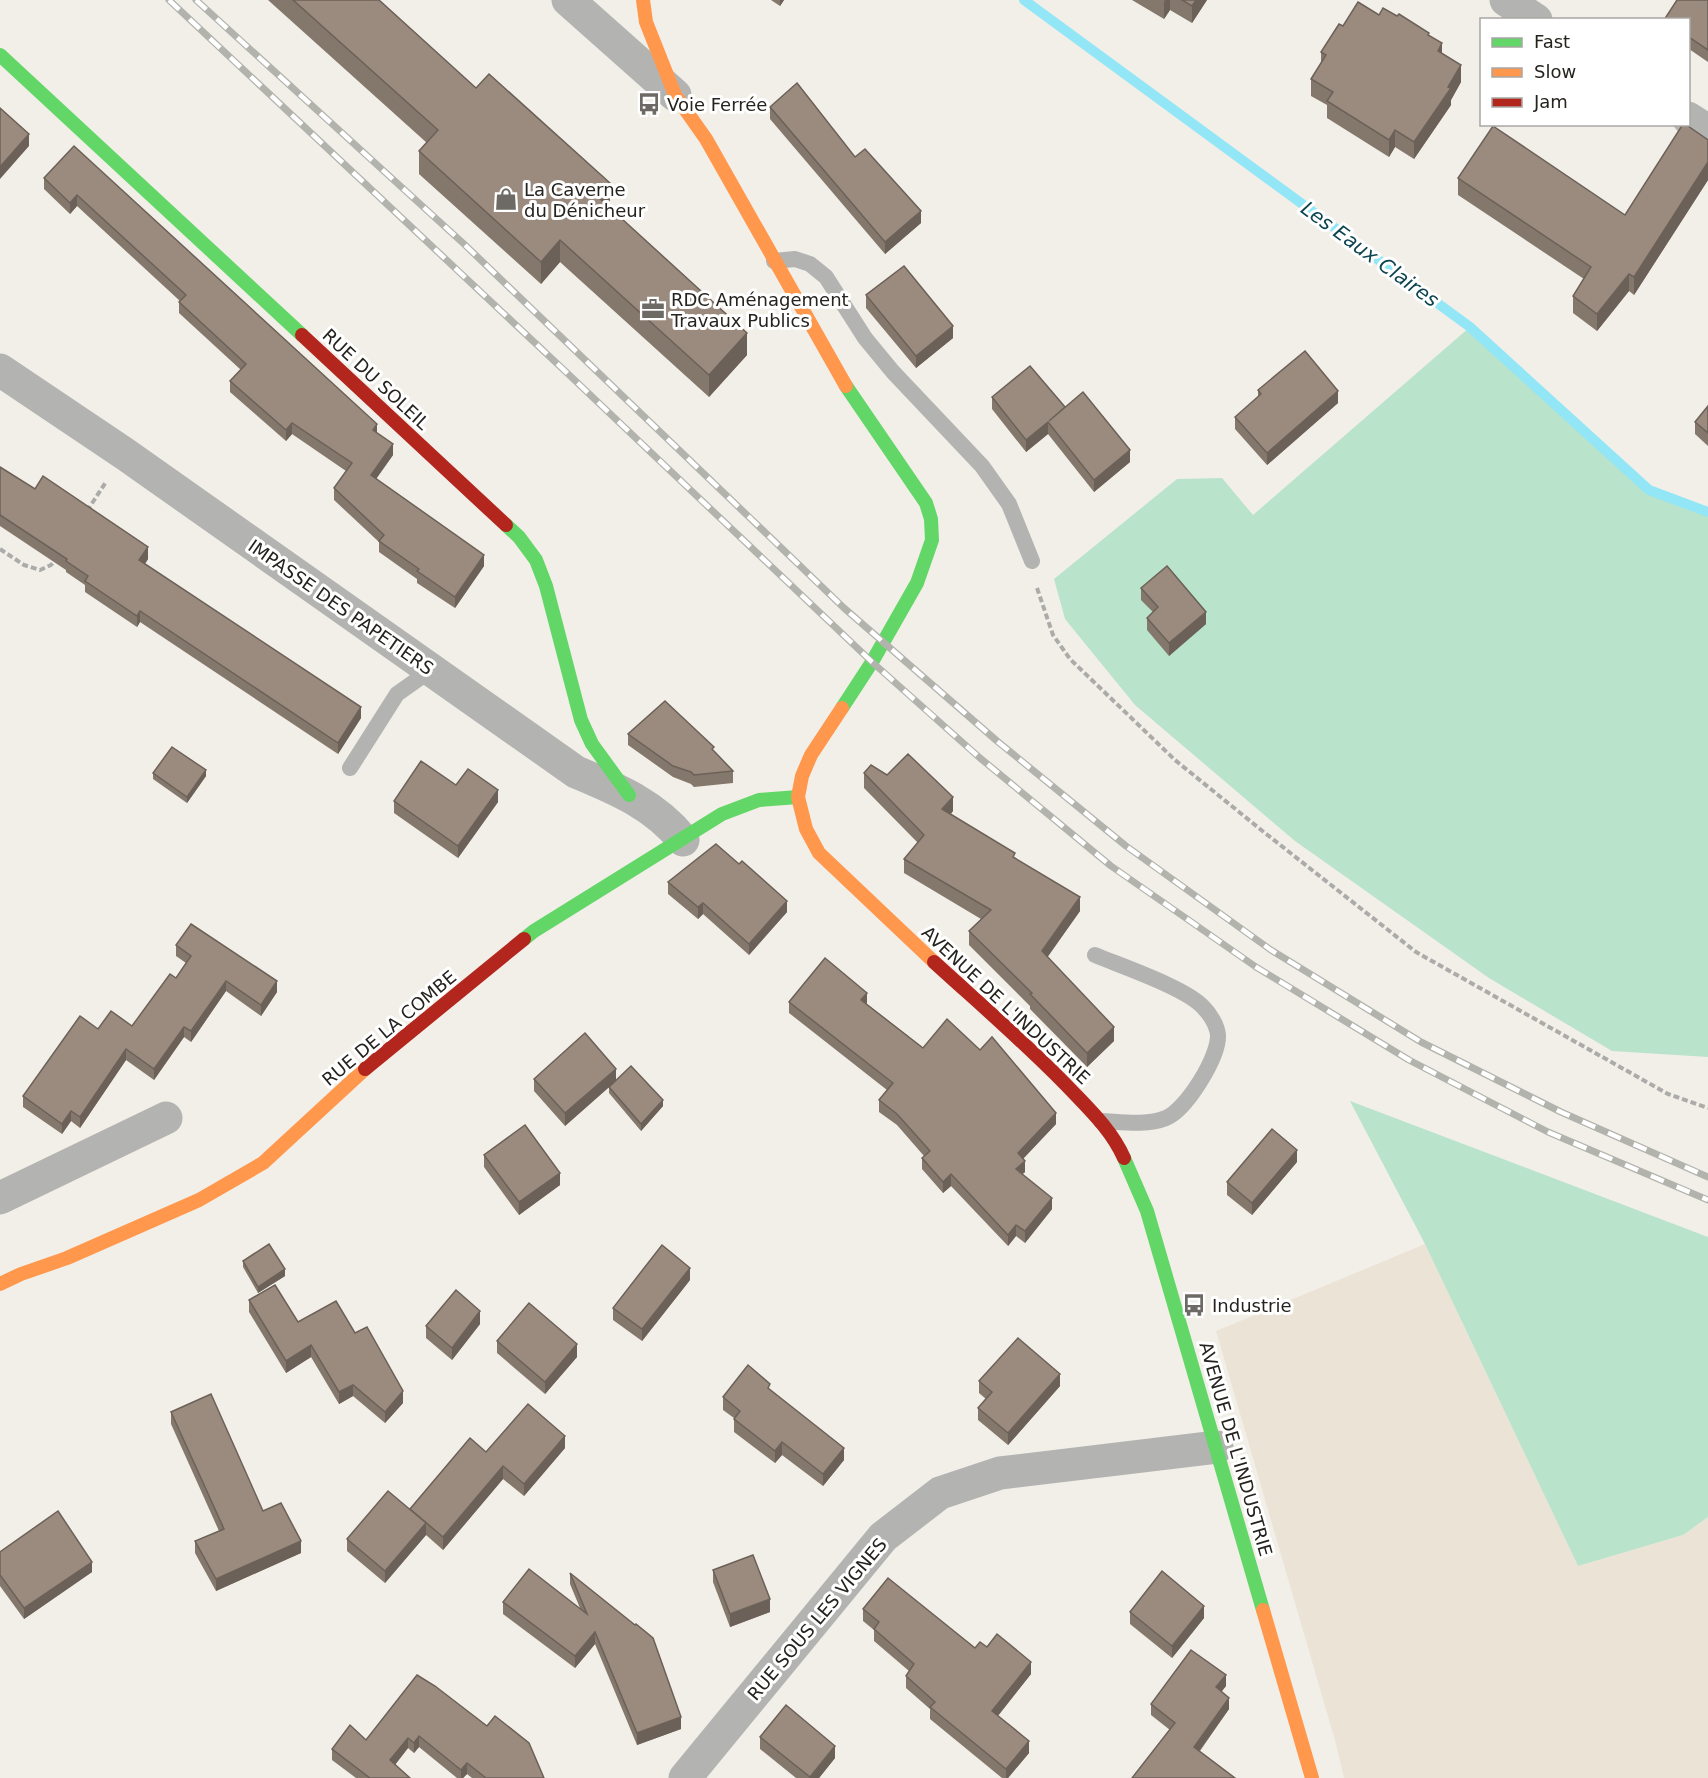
<svg xmlns="http://www.w3.org/2000/svg" width="1708" height="1778" font-family="'DejaVu Sans',sans-serif">
	<style>
		.built { fill: #ebe4d6 }
		.green { fill: #b9e3cb }
		.lines { fill: none; stroke-linecap: round; stroke-linejoin: round }
		.stream { stroke: #93e6f6; stroke-width: 10 }
		.path { stroke: #abaca9; stroke-width: 4; stroke-dasharray: 6 3; stroke-linecap: butt }
		.lane { stroke: #b3b4b2; stroke-width: 16 }
		.street { stroke: #b3b4b2; stroke-width: 33 }
		.fast { stroke: #63d668; stroke-width: 14 }
		.slow { stroke: #ff974d; stroke-width: 14 }
		.jam { stroke: #b3261e; stroke-width: 14 }
		.rail-casing { stroke: #b3b3ae; stroke-width: 7 }
		.rail { stroke: #fff; stroke-width: 4.5; stroke-dasharray: 14; stroke-linecap: butt }
		.wall { fill: #84786c }
		.shaded-wall { fill: #6c6158 }
		.building { fill: #9a8b7e; stroke: #6c6158; stroke-width: 1.5 }
		.labels { text-anchor: middle; dominant-baseline: central; stroke-width: 6; stroke-linejoin: round; paint-order: stroke }
		.poi-label { font-size: 18px; fill: #25231e; stroke: #fff; text-anchor: start }
		.street-label { font-size: 18px; fill: #25231e; stroke: #fff }
		.water-label { font-size: 20px; font-style: italic; fill: #0d444f; stroke: #fff }
	</style>
	<rect width="100%" height="100%" fill="#f2efe8"/>
	<!-- built -->
	<path class="built" d="M 1425,1244 L 1578,1566 L 1683,1535 L 1708,1517 L 1708,1778 L 1344,1778 L 1336,1744 L 1216,1331 Z"/>
	<!-- green -->
	<g class="green">
		<path d="M 1470,327 L 1649,490 L 1708,512 L 1708,1057 L 1612,1051 L 1489,978 L 1295,841 L 1135,705 L 1065,619 L 1054,579 L 1177,479 L 1222,478 L 1253,515 Z"/>
		<path d="M 1350,1101 L 1708,1237 L 1708,1517 L 1683,1535 L 1578,1566 L 1425,1244 Z"/>
	</g>
	<g class="lines">
		<!-- stream -->
		<path class="stream" d="M 1024,0 L 1470,327 L 1649,490 L 1708,512"/>
		<!-- path -->
		<g class="path">
			<path d="M 87,511 L 106,482"/>
			<path d="M 0,549 L 24,565 L 40,570 L 51,565 L 55,560"/>
			<path d="M 1037,588 L 1053,635 L 1070,659 L 1175,760 L 1260,829 L 1416,952 L 1668,1094 L 1708,1108"/>
		</g>
		<!-- lane -->
		<g class="lane">
			<path d="M 774,261 L 795,259 L 810,264 L 826,277 L 865,338 L 893,372 L 982,466 L 1009,504 L 1032,561"/>
			<path d="M 350,768 L 397,694 L 431,670"/>
			<path d="M 1095,955 C 1121,966 1186,988 1203,1007 C 1210,1014 1217,1025 1218,1035 C 1219,1057 1186,1110 1166,1118 C 1146,1126 1122,1122 1101,1121"/>
		</g>
		<!-- street -->
		<g class="street">
			<path d="M 568,0 L 675,95"/>
			<path d="M 1506,0 L 1536,20"/>
			<path d="M 1688,118 L 1708,131"/>
			<path d="M 0,370 L 125,454 L 576,772 C 617,789 655,805 683,840"/>
			<path d="M 0,1198 L 166,1118"/>
			<path d="M 685,1778 L 883,1537 L 940,1493 L 1000,1473 L 1217,1447"/>
		</g>
		<!-- fast -->
		<g class="fast">
			<path d="M 0,55 L 302,335"/>
			<path d="M 506,525 L 519,537 L 536,560 L 546,586 L 581,720 L 592,744 L 629,795"/>
			<path d="M 842,708 L 872,662 L 917,583 L 932,540 L 931,519 L 926,503 L 846,386"/>
			<path d="M 524,939 L 534,931 L 722,814 L 759,800 L 798,797"/>
			<path d="M 1124,1158 L 1147,1211 L 1263,1610"/>
		</g>
		<!-- slow -->
		<g class="slow">
			<path d="M 643,0 L 646,22 L 675,95 L 706,139 L 846,386"/>
			<path d="M 842,708 L 811,755 L 802,776 L 798,797 L 806,829 L 819,853 L 934,962"/>
			<path d="M 0,1284 L 21,1274 L 67,1258 L 199,1200 L 263,1163 L 365,1069"/>
			<path d="M 1263,1610 L 1312,1778"/>
		</g>
		<!-- jam -->
		<g class="jam">
			<path d="M 302,335 L 506,525"/>
			<path d="M 934,962 C 980,1004 1028,1045 1071,1090 C 1091,1111 1112,1131 1124,1158"/>
			<path d="M 365,1069 L 524,939"/>
		</g>
		<!-- rail casing -->
		<g class="rail-casing">
			<g id="rail">
				<path d="M 169,0 L 565,371 L 872,662 L 980,758 L 1111,866 L 1256,967 L 1409,1060 L 1548,1132 L 1708,1200"/>
				<path d="M 196,0 L 464,244 L 844,608 L 997,741 L 1126,846 L 1271,950 L 1421,1042 L 1561,1112 L 1708,1177"/>
			</g>
		</g>
		<!-- rail -->
		<use href="#rail" class="rail"/>
	</g>
	<!-- wall -->
	<g class="wall">
		<path d="M 268,0 L 379,0 L 476,88 L 610,206 L 609,207 L 747,355 L 709,397 L 560,262 L 541,284 L 419,174 L 419,151 L 427,143 Z"/>
		<path d="M 771,0 L 784,0 L 780,6 Z"/>
		<path d="M 1132,0 L 1207,0 L 1192,23 L 1170,10 L 1164,19 Z"/>
		<path d="M 1708,0 L 1708,62 L 1689,49 L 1689,20 Z"/>
		<path d="M 1379,15 L 1429,36 L 1442,54 L 1461,82 L 1451,100 L 1451,105 L 1414,159 L 1395,147 L 1389,157 L 1327,118 L 1327,105 L 1311,96 L 1311,79 L 1321,63 L 1321,52 L 1343,26 Z"/>
		<path d="M 770,107 L 855,157 L 921,223 L 885,254 L 770,119 Z"/>
		<path d="M 1708,140 L 1708,180 L 1634,295 L 1629,291 L 1597,331 L 1573,313 L 1573,296 L 1584,279 L 1458,195 L 1458,178 L 1625,215 Z"/>
		<path d="M 74,146 L 377,433 L 393,455 L 376,479 L 484,566 L 455,608 L 417,583 L 417,579 L 379,552 L 379,542 L 334,500 L 334,488 L 346,471 L 292,434 L 286,441 L 230,392 L 230,381 L 241,370 L 179,313 L 179,302 L 180,301 L 77,206 L 70,214 L 44,189 L 44,178 Z"/>
		<path d="M 866,295 L 953,338 L 916,368 L 866,308 Z"/>
		<path d="M 1258,390 L 1338,403 L 1267,465 L 1235,429 L 1235,417 L 1258,397 Z"/>
		<path d="M 992,397 L 1065,408 L 1130,462 L 1094,492 L 1048,434 L 1026,452 L 992,409 Z"/>
		<path d="M 1708,406 L 1708,446 L 1695,434 L 1695,422 Z"/>
		<path d="M 0,467 L 35,489 L 148,559 L 145,564 L 361,718 L 338,754 L 140,622 L 137,627 L 85,592 L 85,585 L 66,572 L 66,570 L 0,526 Z"/>
		<path d="M 1141,588 L 1206,624 L 1169,656 L 1147,630 L 1147,618 L 1153,612 L 1141,600 Z"/>
		<path d="M 628,734 L 733,771 L 733,783 L 694,787 L 691,784 L 673,777 L 628,745 Z"/>
		<path d="M 153,773 L 206,776 L 187,803 L 153,779 Z"/>
		<path d="M 864,773 L 887,775 L 953,811 L 951,814 L 1015,858 L 1080,911 L 1047,957 L 1114,1041 L 1087,1067 L 1030,1009 L 1030,1006 L 969,945 L 969,931 L 981,919 L 904,873 L 904,859 L 918,843 L 864,788 Z"/>
		<path d="M 394,801 L 498,802 L 458,858 L 394,813 Z"/>
		<path d="M 668,882 L 787,912 L 749,955 L 703,914 L 698,919 L 668,894 Z"/>
		<path d="M 176,945 L 277,992 L 261,1016 L 226,991 L 191,1042 L 184,1037 L 154,1080 L 126,1060 L 80,1128 L 71,1121 L 62,1134 L 23,1107 L 23,1096 L 98,1029 L 132,1026 L 176,978 L 186,963 L 176,956 Z"/>
		<path d="M 789,1002 L 867,1004 L 923,1048 L 1056,1124 L 1023,1159 L 1025,1172 L 1022,1174 L 1052,1209 L 1025,1243 L 1016,1236 L 1008,1246 L 951,1186 L 943,1193 L 922,1169 L 922,1158 L 924,1156 L 897,1125 L 879,1112 L 879,1100 L 887,1090 L 789,1013 Z"/>
		<path d="M 534,1079 L 616,1080 L 663,1106 L 641,1131 L 609,1093 L 609,1087 L 565,1126 L 534,1091 Z"/>
		<path d="M 484,1155 L 560,1185 L 519,1215 L 484,1167 Z"/>
		<path d="M 1297,1162 L 1252,1215 L 1227,1195 L 1227,1182 Z"/>
		<path d="M 243,1261 L 285,1276 L 258,1293 L 243,1267 Z"/>
		<path d="M 690,1280 L 642,1341 L 613,1320 L 613,1308 Z"/>
		<path d="M 249,1300 L 298,1322 L 355,1333 L 403,1403 L 385,1423 L 353,1396 L 339,1404 L 311,1357 L 286,1373 L 249,1312 Z"/>
		<path d="M 480,1324 L 452,1360 L 426,1338 L 426,1326 Z"/>
		<path d="M 497,1341 L 577,1357 L 545,1394 L 497,1353 Z"/>
		<path d="M 979,1381 L 1060,1386 L 1008,1445 L 978,1420 L 978,1408 L 986,1399 L 979,1393 Z"/>
		<path d="M 770,1390 L 844,1460 L 823,1486 L 782,1455 L 775,1463 L 734,1432 L 734,1418 L 723,1410 L 723,1397 Z"/>
		<path d="M 171,1412 L 263,1511 L 301,1553 L 216,1591 L 195,1553 L 195,1541 L 219,1531 L 171,1424 Z"/>
		<path d="M 565,1448 L 524,1496 L 503,1479 L 443,1550 L 426,1535 L 385,1583 L 347,1551 L 347,1539 L 410,1509 L 486,1452 Z"/>
		<path d="M 0,1552 L 92,1572 L 24,1619 L 0,1586 Z"/>
		<path d="M 713,1570 L 770,1612 L 730,1627 L 713,1582 Z"/>
		<path d="M 570,1573 L 681,1729 L 637,1745 L 595,1644 L 575,1668 L 503,1614 L 503,1602 L 580,1608 L 570,1584 Z"/>
		<path d="M 863,1609 L 975,1648 L 987,1647 L 1031,1674 L 998,1716 L 1029,1753 L 1008,1778 L 1002,1778 L 930,1719 L 930,1709 L 906,1688 L 906,1676 L 909,1671 L 874,1641 L 874,1630 L 863,1621 Z"/>
		<path d="M 1130,1612 L 1204,1618 L 1172,1658 L 1130,1624 Z"/>
		<path d="M 417,1675 L 544,1778 L 472,1778 L 467,1774 L 463,1778 L 457,1778 L 419,1747 L 414,1753 L 408,1748 L 395,1765 L 410,1778 L 356,1778 L 332,1760 L 332,1749 L 366,1740 Z"/>
		<path d="M 1226,1686 L 1222,1691 L 1229,1709 L 1200,1751 L 1170,1730 L 1151,1715 L 1151,1704 Z"/>
		<path d="M 760,1737 L 835,1758 L 819,1778 L 796,1778 L 760,1749 Z"/>
	</g>
	<!-- shaded-wall -->
	<g class="shaded-wall">
		<path d="M 780,0 L 784,0 L 780,6 Z"/>
		<path d="M 1165,0 L 1170,0 L 1170,10 L 1164,19 L 1164,2 Z"/>
		<path d="M 1196,0 L 1207,0 L 1192,23 L 1192,6 Z"/>
		<path d="M 1442,43 L 1442,61 L 1438,51 Z"/>
		<path d="M 1461,65 L 1461,82 L 1451,100 L 1451,105 L 1414,159 L 1414,142 Z"/>
		<path d="M 1395,130 L 1395,147 L 1389,157 L 1389,140 Z"/>
		<path d="M 29,134 L 29,146 L 0,179 L 0,167 Z"/>
		<path d="M 1708,162 L 1708,180 L 1634,295 L 1634,277 Z"/>
		<path d="M 610,183 L 610,206 L 598,220 L 598,197 Z"/>
		<path d="M 77,195 L 77,206 L 70,214 L 70,203 Z"/>
		<path d="M 921,211 L 921,223 L 885,254 L 885,242 Z"/>
		<path d="M 560,240 L 560,262 L 541,284 L 541,262 Z"/>
		<path d="M 1629,274 L 1629,291 L 1597,331 L 1597,314 Z"/>
		<path d="M 953,326 L 953,338 L 916,368 L 916,356 Z"/>
		<path d="M 747,333 L 747,355 L 709,397 L 709,375 Z"/>
		<path d="M 1338,391 L 1338,403 L 1267,465 L 1267,453 Z"/>
		<path d="M 1048,422 L 1048,434 L 1026,452 L 1026,440 Z"/>
		<path d="M 292,423 L 292,434 L 286,441 L 286,430 Z"/>
		<path d="M 377,424 L 377,435 L 373,430 Z"/>
		<path d="M 393,444 L 393,455 L 371,486 L 371,475 Z"/>
		<path d="M 1130,450 L 1130,462 L 1094,492 L 1094,480 Z"/>
		<path d="M 148,547 L 148,559 L 139,572 L 139,560 Z"/>
		<path d="M 484,555 L 484,566 L 455,608 L 455,597 Z"/>
		<path d="M 140,611 L 140,622 L 137,627 L 137,616 Z"/>
		<path d="M 1206,612 L 1206,624 L 1169,656 L 1169,643 Z"/>
		<path d="M 361,707 L 361,718 L 338,754 L 338,743 Z"/>
		<path d="M 206,770 L 206,776 L 187,803 L 187,797 Z"/>
		<path d="M 498,790 L 498,802 L 458,858 L 458,846 Z"/>
		<path d="M 953,797 L 953,811 L 942,823 L 942,809 Z"/>
		<path d="M 1080,897 L 1080,911 L 1042,965 L 1042,951 Z"/>
		<path d="M 787,901 L 787,912 L 749,955 L 749,944 Z"/>
		<path d="M 703,903 L 703,914 L 698,919 L 698,907 Z"/>
		<path d="M 226,981 L 226,991 L 191,1042 L 191,1031 Z"/>
		<path d="M 277,981 L 277,992 L 261,1016 L 261,1005 Z"/>
		<path d="M 867,993 L 867,1004 L 861,1000 Z"/>
		<path d="M 184,1027 L 184,1037 L 154,1080 L 154,1069 Z"/>
		<path d="M 1114,1027 L 1114,1041 L 1087,1067 L 1087,1053 Z"/>
		<path d="M 126,1049 L 126,1060 L 80,1128 L 80,1117 Z"/>
		<path d="M 616,1069 L 616,1081 L 565,1126 L 565,1113 Z"/>
		<path d="M 663,1100 L 663,1106 L 641,1131 L 641,1124 Z"/>
		<path d="M 71,1111 L 71,1121 L 62,1134 L 62,1124 Z"/>
		<path d="M 1056,1113 L 1056,1124 L 1018,1164 L 1018,1153 Z"/>
		<path d="M 1297,1150 L 1297,1162 L 1252,1215 L 1252,1203 Z"/>
		<path d="M 1025,1161 L 1025,1172 L 1016,1180 L 1016,1169 Z"/>
		<path d="M 560,1173 L 560,1185 L 519,1215 L 519,1202 Z"/>
		<path d="M 951,1174 L 951,1186 L 943,1193 L 943,1182 Z"/>
		<path d="M 1052,1198 L 1052,1209 L 1025,1243 L 1025,1231 Z"/>
		<path d="M 1016,1225 L 1016,1236 L 1008,1246 L 1008,1235 Z"/>
		<path d="M 690,1268 L 690,1280 L 642,1341 L 642,1329 Z"/>
		<path d="M 285,1269 L 285,1276 L 258,1293 L 258,1287 Z"/>
		<path d="M 480,1311 L 480,1324 L 452,1360 L 452,1348 Z"/>
		<path d="M 577,1344 L 577,1357 L 545,1394 L 545,1382 Z"/>
		<path d="M 311,1345 L 311,1357 L 286,1373 L 286,1361 Z"/>
		<path d="M 1060,1374 L 1060,1386 L 1008,1445 L 1008,1433 Z"/>
		<path d="M 353,1385 L 353,1396 L 339,1404 L 339,1392 Z"/>
		<path d="M 403,1391 L 403,1403 L 385,1423 L 385,1412 Z"/>
		<path d="M 565,1436 L 565,1448 L 524,1496 L 524,1484 Z"/>
		<path d="M 782,1442 L 782,1455 L 775,1463 L 775,1451 Z"/>
		<path d="M 844,1448 L 844,1460 L 823,1486 L 823,1474 Z"/>
		<path d="M 503,1466 L 503,1479 L 443,1550 L 443,1537 Z"/>
		<path d="M 426,1523 L 426,1535 L 385,1583 L 385,1571 Z"/>
		<path d="M 301,1541 L 301,1553 L 216,1591 L 216,1579 Z"/>
		<path d="M 92,1562 L 92,1572 L 24,1619 L 24,1608 Z"/>
		<path d="M 770,1599 L 770,1612 L 730,1627 L 730,1614 Z"/>
		<path d="M 1204,1606 L 1204,1618 L 1172,1658 L 1172,1646 Z"/>
		<path d="M 595,1632 L 595,1644 L 575,1668 L 575,1656 Z"/>
		<path d="M 1031,1662 L 1031,1674 L 992,1723 L 992,1711 Z"/>
		<path d="M 1226,1675 L 1226,1686 L 1216,1698 L 1216,1687 Z"/>
		<path d="M 1229,1698 L 1229,1709 L 1194,1758 L 1194,1747 Z"/>
		<path d="M 681,1717 L 681,1729 L 637,1745 L 637,1733 Z"/>
		<path d="M 419,1736 L 419,1747 L 414,1753 L 414,1743 Z"/>
		<path d="M 408,1738 L 408,1748 L 390,1771 L 390,1760 Z"/>
		<path d="M 1029,1741 L 1029,1753 L 1008,1778 L 1006,1778 L 1006,1769 Z"/>
		<path d="M 835,1746 L 835,1758 L 819,1778 L 810,1778 Z"/>
		<path d="M 467,1763 L 467,1774 L 463,1778 L 461,1778 L 461,1770 Z"/>
	</g>
	<!-- building -->
	<g class="building">
		<path d="M 293,0 L 379,0 L 476,88 L 489,74 L 610,183 L 598,197 L 747,333 L 709,375 L 560,240 L 541,262 L 419,151 L 438,130 Z"/>
		<path d="M 1182,0 L 1196,0 L 1192,6 Z"/>
		<path d="M 1677,0 L 1708,0 L 1708,50 L 1689,37 L 1689,20 L 1664,20 Z"/>
		<path d="M 1358,2 L 1379,15 L 1383,8 L 1397,16 L 1399,14 L 1429,33 L 1428,35 L 1442,43 L 1438,51 L 1461,65 L 1448,87 L 1451,88 L 1414,142 L 1395,130 L 1389,140 L 1327,101 L 1333,92 L 1311,79 L 1326,55 L 1321,52 L 1339,24 L 1343,26 Z"/>
		<path d="M 797,83 L 855,157 L 865,149 L 921,211 L 885,242 L 770,107 Z"/>
		<path d="M 0,108 L 29,134 L 0,167 Z"/>
		<path d="M 1683,124 L 1685,124 L 1708,140 L 1708,162 L 1634,277 L 1629,274 L 1597,314 L 1573,296 L 1591,267 L 1458,178 L 1493,126 L 1625,215 Z"/>
		<path d="M 74,146 L 377,424 L 373,430 L 393,444 L 371,475 L 484,555 L 455,597 L 417,571 L 419,569 L 379,541 L 384,535 L 334,488 L 352,463 L 292,423 L 286,430 L 230,381 L 246,364 L 179,302 L 186,295 L 77,195 L 70,203 L 44,178 Z"/>
		<path d="M 904,266 L 953,326 L 916,356 L 866,295 Z"/>
		<path d="M 1305,351 L 1338,391 L 1267,453 L 1235,417 L 1261,394 L 1258,390 Z"/>
		<path d="M 1030,366 L 1065,407 L 1049,421 L 1083,392 L 1130,450 L 1094,480 L 1048,422 L 1026,440 L 992,397 Z"/>
		<path d="M 1708,406 L 1708,433 L 1695,422 Z"/>
		<path d="M 0,467 L 35,489 L 43,476 L 148,547 L 139,560 L 361,707 L 338,743 L 140,611 L 137,616 L 85,581 L 88,576 L 66,561 L 67,559 L 0,515 Z"/>
		<path d="M 1167,566 L 1206,612 L 1169,643 L 1147,618 L 1158,607 L 1141,588 Z"/>
		<path d="M 665,701 L 714,747 L 712,749 L 733,771 L 694,775 L 691,772 L 673,766 L 628,734 Z"/>
		<path d="M 172,747 L 206,770 L 187,797 L 153,773 Z"/>
		<path d="M 908,754 L 953,797 L 942,809 L 1015,853 L 1013,857 L 1080,897 L 1042,951 L 1114,1027 L 1087,1053 L 1030,994 L 1032,993 L 969,931 L 991,910 L 904,859 L 924,835 L 864,773 L 871,765 L 887,775 Z"/>
		<path d="M 421,761 L 456,785 L 468,769 L 498,790 L 458,846 L 394,801 Z"/>
		<path d="M 716,844 L 739,864 L 742,861 L 787,901 L 749,944 L 703,903 L 698,907 L 668,882 Z"/>
		<path d="M 191,924 L 277,981 L 261,1005 L 226,981 L 191,1031 L 184,1027 L 154,1069 L 126,1049 L 80,1117 L 71,1111 L 62,1124 L 23,1096 L 80,1016 L 98,1029 L 111,1011 L 132,1026 L 170,974 L 176,978 L 191,956 L 176,945 Z"/>
		<path d="M 825,958 L 867,993 L 861,1000 L 923,1048 L 947,1019 L 980,1050 L 992,1037 L 1056,1113 L 1018,1153 L 1025,1161 L 1016,1169 L 1052,1198 L 1025,1231 L 1016,1225 L 1008,1235 L 951,1174 L 943,1182 L 922,1158 L 930,1151 L 897,1114 L 879,1100 L 893,1083 L 789,1002 Z"/>
		<path d="M 585,1033 L 616,1069 L 565,1113 L 534,1079 Z"/>
		<path d="M 631,1066 L 663,1100 L 641,1124 L 609,1087 Z"/>
		<path d="M 525,1125 L 560,1173 L 519,1202 L 484,1155 Z"/>
		<path d="M 1272,1129 L 1297,1150 L 1252,1203 L 1227,1182 Z"/>
		<path d="M 269,1244 L 285,1269 L 258,1287 L 243,1261 Z"/>
		<path d="M 662,1245 L 690,1268 L 642,1329 L 613,1308 Z"/>
		<path d="M 275,1285 L 298,1322 L 336,1301 L 355,1333 L 367,1327 L 403,1391 L 385,1412 L 353,1385 L 339,1392 L 311,1345 L 286,1361 L 249,1300 Z"/>
		<path d="M 456,1290 L 480,1311 L 452,1348 L 426,1326 Z"/>
		<path d="M 529,1303 L 577,1344 L 545,1382 L 497,1341 Z"/>
		<path d="M 1018,1338 L 1060,1374 L 1008,1433 L 978,1408 L 992,1392 L 979,1381 Z"/>
		<path d="M 748,1365 L 770,1384 L 768,1388 L 844,1448 L 823,1474 L 782,1442 L 775,1451 L 734,1419 L 740,1411 L 723,1397 Z"/>
		<path d="M 211,1394 L 263,1511 L 281,1503 L 301,1541 L 216,1579 L 195,1541 L 224,1529 L 171,1412 Z"/>
		<path d="M 528,1404 L 565,1436 L 524,1484 L 503,1466 L 443,1537 L 410,1509 L 470,1438 L 486,1452 Z"/>
		<path d="M 388,1491 L 426,1523 L 385,1571 L 347,1539 Z"/>
		<path d="M 58,1511 L 92,1562 L 24,1608 L 0,1575 L 0,1552 Z"/>
		<path d="M 753,1555 L 770,1599 L 730,1614 L 713,1570 Z"/>
		<path d="M 529,1569 L 587,1614 L 570,1573 L 635,1625 L 636,1624 L 653,1638 L 681,1717 L 637,1733 L 595,1632 L 575,1656 L 503,1602 Z"/>
		<path d="M 1162,1571 L 1204,1606 L 1172,1646 L 1130,1612 Z"/>
		<path d="M 888,1578 L 975,1648 L 980,1642 L 987,1647 L 997,1634 L 1031,1662 L 992,1711 L 1029,1741 L 1006,1769 L 930,1707 L 935,1702 L 906,1676 L 914,1664 L 874,1629 L 879,1622 L 863,1609 Z"/>
		<path d="M 1191,1650 L 1226,1675 L 1216,1687 L 1229,1698 L 1194,1747 L 1235,1778 L 1132,1778 L 1175,1723 L 1151,1704 Z"/>
		<path d="M 417,1675 L 435,1686 L 487,1726 L 495,1716 L 529,1743 L 544,1778 L 486,1778 L 467,1763 L 461,1770 L 419,1736 L 414,1743 L 408,1738 L 390,1760 L 410,1778 L 370,1778 L 332,1749 L 350,1725 L 366,1740 Z"/>
		<path d="M 786,1705 L 835,1746 L 810,1777 L 760,1737 Z"/>
	</g>
	<!-- icons -->
	<defs>
		<g id="bus-bare" transform="scale(1.8)"><path d="M-5-6H5V4H4V6H2V4H-2V6H-4V4H-5ZM-3.5-4V0h7V-4ZM-3.5 1.2v1.5H-2V1.2ZM2 1.2v1.5H3.5V1.2Z" fill="#6d6a65" stroke="#fff" stroke-width="2.5" paint-order="stroke"/></g>
		<g id="shop-bare" transform="scale(1.8)"><path d="M-5-2.5h2.3a2.7 3.5 0 0 1 5.4 0H5L5.5 6h-11ZM-1.5-2.5h3a1.5 2.3 0 0 0-3 0Z" fill="#6d6a65" stroke="#fff" stroke-width="2.5" paint-order="stroke"/></g>
		<g id="office-bare" transform="scale(1.8)"><path d="M-6-3h4V-5.5h4V-3h4V5H-6ZM-1-4.5V-3h2v-1.5ZM-6 0V1H6V0Z" fill="#6d6a65" stroke="#fff" stroke-width="2.5" paint-order="stroke"/></g>
	</defs>
	<g fill-rule="evenodd">
		<use href="#bus-bare" x="649" y="104"/>
		<use href="#shop-bare" x="506" y="199"/>
		<use href="#office-bare" x="653" y="309"/>
		<use href="#bus-bare" x="1194" y="1305"/>
	</g>
	<g class="labels">
		<!-- poi labels -->
		<g class="poi-label">
			<text x="667" y="104">Voie Ferrée</text>
			<text x="524" y="189">La Caverne<tspan x="524" dy="21">du Dénicheur</tspan></text>
			<text x="671" y="299">RDC Aménagement<tspan x="671" dy="21">Travaux Publics</tspan></text>
			<text x="1212" y="1305">Industrie</text>
		</g>
		<!-- street labels -->
		<g class="street-label">
			<text transform="translate(376 379) rotate(43)">RUE DU SOLEIL</text>
			<text transform="translate(341 607) rotate(35)">IMPASSE DES PAPETIERS</text>
			<text transform="translate(1006 1005) rotate(43)">AVENUE DE L'INDUSTRIE</text>
			<text transform="translate(389 1028) rotate(-40)">RUE DE LA COMBE</text>
			<text transform="translate(1236 1449) rotate(74)">AVENUE DE L'INDUSTRIE</text>
			<text transform="translate(817 1619) rotate(-50)">RUE SOUS LES VIGNES</text>
		</g>
		<!-- water labels -->
		<g class="water-label">
			<text transform="translate(1370 254) rotate(36)">Les Eaux Claires</text>
		</g>
	</g>
	<!-- legend -->
	<rect x="1480" y="18" width="210" height="108" fill="#ffffff" stroke="#a8a7a5" stroke-width="1.5"/>
	<rect x="1492" y="38" width="30" height="9" fill="#63d668" stroke="#a8a7a5" stroke-width="1.5"/>
	<text x="1534" y="48" font-size="18" fill="#25231e">Fast</text>
	<rect x="1492" y="68" width="30" height="9" fill="#ff974d" stroke="#a8a7a5" stroke-width="1.5"/>
	<text x="1534" y="78" font-size="18" fill="#25231e">Slow</text>
	<rect x="1492" y="98" width="30" height="9" fill="#b3261e" stroke="#a8a7a5" stroke-width="1.5"/>
	<text x="1534" y="108" font-size="18" fill="#25231e">Jam</text>
</svg>
